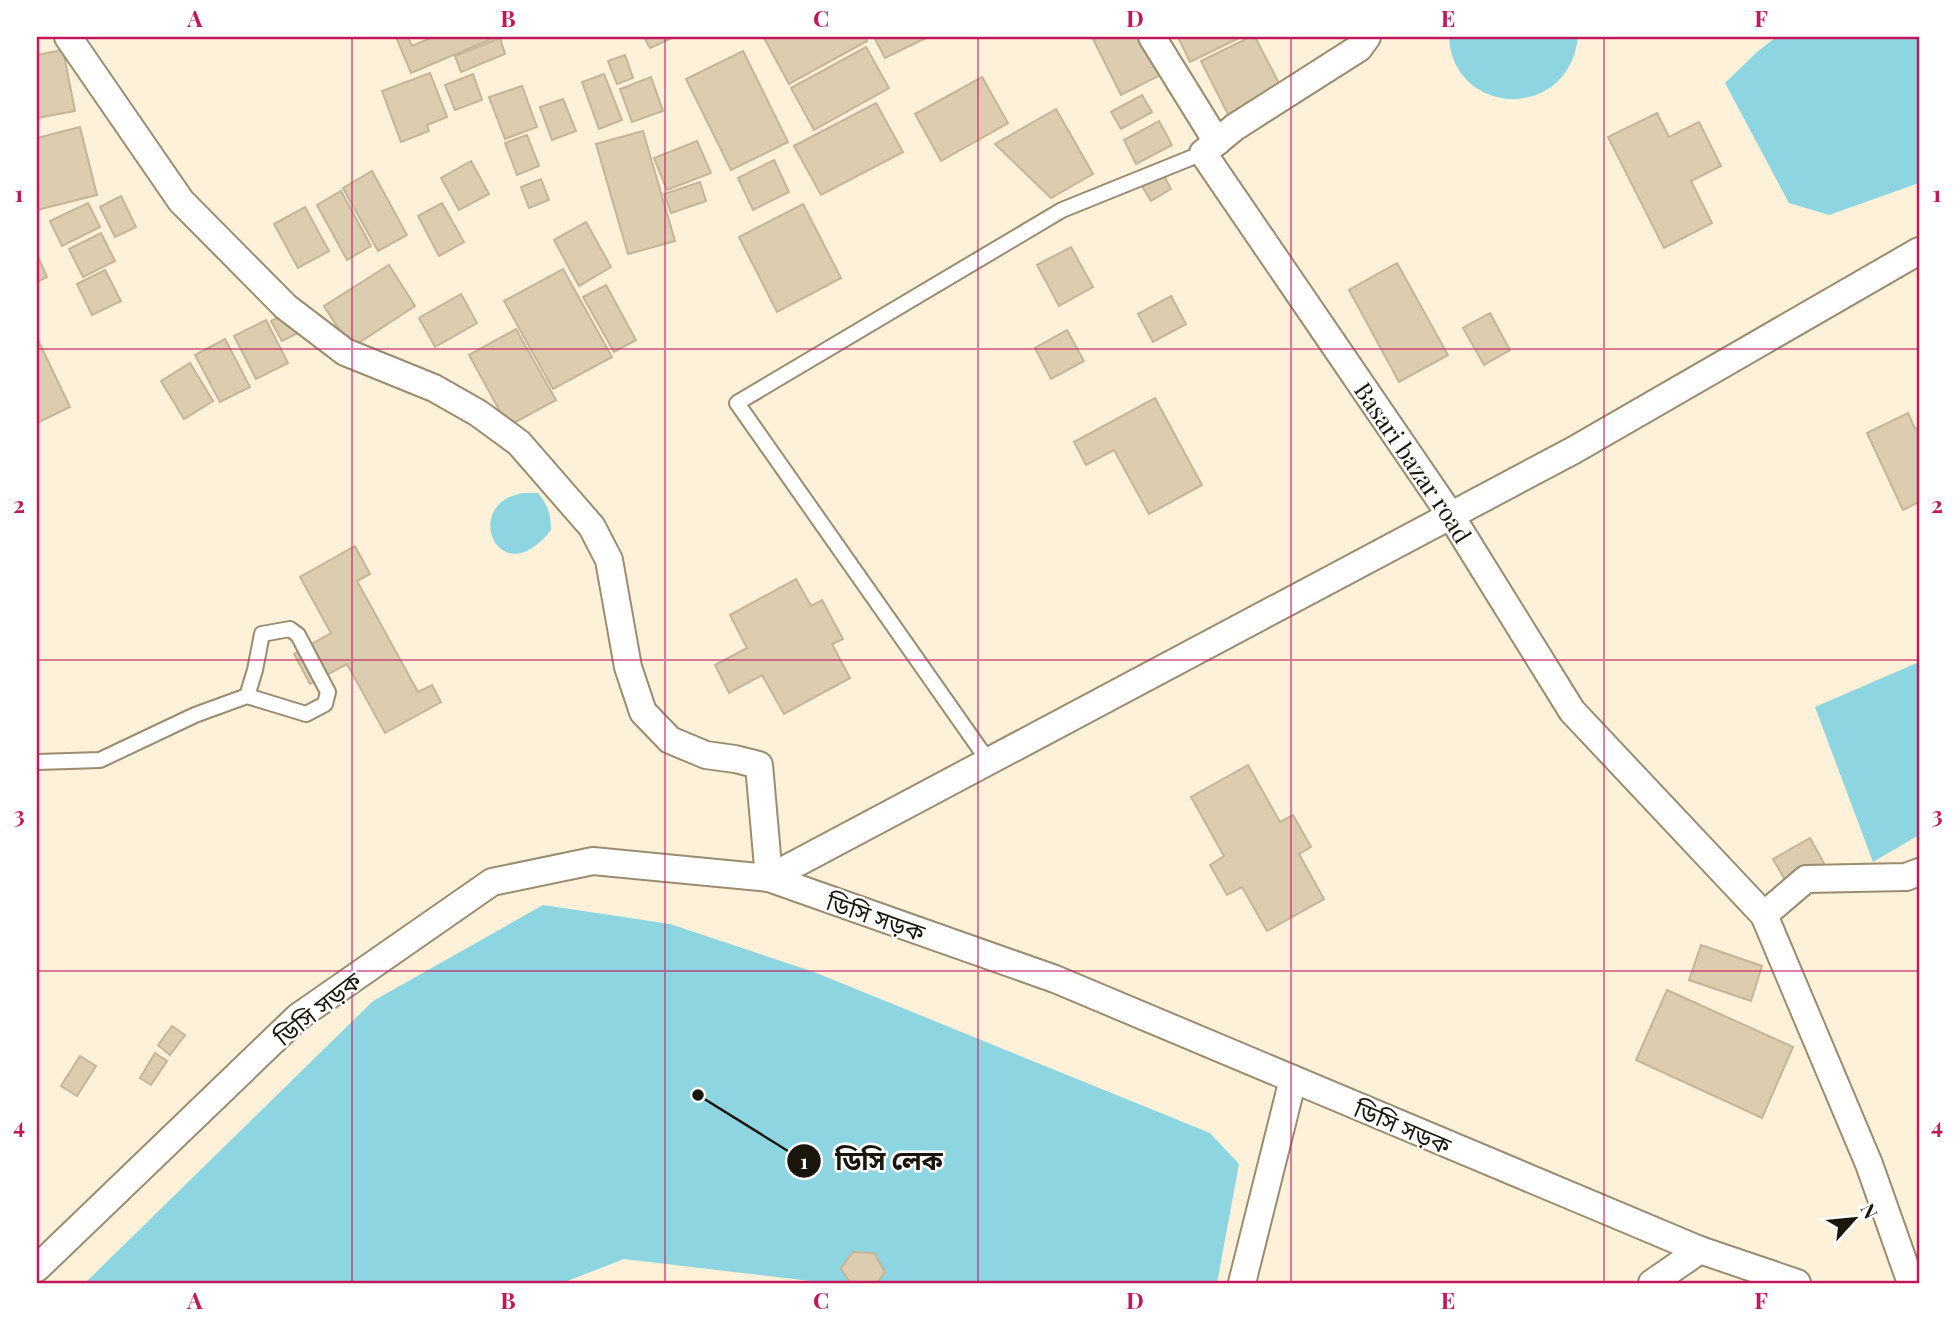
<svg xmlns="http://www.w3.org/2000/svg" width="1956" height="1320" font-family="'Playfair Display','Noto Sans Bengali',serif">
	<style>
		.water { fill: #8ed5e2 }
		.building { fill: #ddcdb0; stroke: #c5b598; stroke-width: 2 }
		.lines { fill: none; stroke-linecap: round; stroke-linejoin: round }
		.lane-casing { stroke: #9a8c70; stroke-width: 18 }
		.street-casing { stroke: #9a8c70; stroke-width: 30 }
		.lane { stroke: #fff; stroke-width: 14 }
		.street { stroke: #fff; stroke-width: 26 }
		.grid { fill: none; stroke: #c2185b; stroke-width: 2; stroke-opacity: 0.55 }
		.labels { text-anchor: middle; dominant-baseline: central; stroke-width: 5; stroke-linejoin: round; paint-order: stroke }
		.street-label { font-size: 24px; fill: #1b160b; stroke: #fff }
		.leader { fill: none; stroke: #1b160b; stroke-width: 2.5 }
		.callout-dot { fill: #1b160b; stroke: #fff; stroke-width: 2.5 }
		.mark-label { font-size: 21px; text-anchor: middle; font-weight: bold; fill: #fff }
		.callout-label { font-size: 26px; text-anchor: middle; font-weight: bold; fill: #1b160b; stroke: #fff; stroke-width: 5; stroke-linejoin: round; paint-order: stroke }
		.neatline { fill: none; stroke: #c2185b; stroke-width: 2.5 }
		.grid-label { font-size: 23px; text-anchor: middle; font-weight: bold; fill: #c2185b }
	</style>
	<rect width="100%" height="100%" fill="#fef1d9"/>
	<!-- water -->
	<g class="water">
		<path d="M 1449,37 L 1578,37 C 1568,124 1452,115 1449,37 Z"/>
		<path d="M 1776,37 L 1919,37 L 1919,183 L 1829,215 L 1789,203 L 1725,83 L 1757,52 Z"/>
		<path d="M 524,493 L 538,493 C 548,505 551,515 551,530 C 499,597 459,502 524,493 Z"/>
		<path d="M 1919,662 L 1919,835 L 1873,862 L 1815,707 Z"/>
		<path d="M 543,905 L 670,924 L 814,972 L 1210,1133 L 1239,1164 L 1217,1283 L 827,1283 L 624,1259 L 562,1283 L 85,1283 L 373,1001 Z"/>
	</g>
	<!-- building -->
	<g class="building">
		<path d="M 396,37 L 408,37 L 412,46 L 433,37 L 496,37 L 411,73 Z"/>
		<path d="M 644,37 L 674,37 L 650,48 Z"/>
		<path d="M 766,37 L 865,37 L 867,41 L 789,84 L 764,38 Z"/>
		<path d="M 874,37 L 928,37 L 885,58 Z"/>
		<path d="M 1092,37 L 1145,37 L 1164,73 L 1121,95 Z"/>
		<path d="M 1178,37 L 1241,37 L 1190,62 Z"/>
		<path d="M 1250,37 L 1255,37 L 1284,93 L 1231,120 L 1201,61 Z"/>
		<path d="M 500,38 L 505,54 L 461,72 L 455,56 Z"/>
		<path d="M 866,47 L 889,88 L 814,130 L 791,88 Z"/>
		<path d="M 63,50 L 75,111 L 37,118 L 37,55 Z"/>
		<path d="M 743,51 L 788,142 L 731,170 L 686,79 Z"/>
		<path d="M 625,55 L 633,78 L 617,84 L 608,61 Z"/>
		<path d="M 430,73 L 447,117 L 427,125 L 429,131 L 401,142 L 382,91 Z"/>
		<path d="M 473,74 L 482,100 L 455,110 L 445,85 Z"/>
		<path d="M 604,74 L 622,120 L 599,129 L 582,82 Z"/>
		<path d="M 651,77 L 663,111 L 632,122 L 620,89 Z"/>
		<path d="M 982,77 L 1008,123 L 941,161 L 915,114 Z"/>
		<path d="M 522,86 L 537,127 L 505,139 L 489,97 Z"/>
		<path d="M 1142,95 L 1152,112 L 1121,129 L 1111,112 Z"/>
		<path d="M 563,99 L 576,131 L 552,140 L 540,107 Z"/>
		<path d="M 876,103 L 903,152 L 821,195 L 794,146 Z"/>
		<path d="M 1056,109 L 1093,174 L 1051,198 L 995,144 Z"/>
		<path d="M 1657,113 L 1669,137 L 1699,122 L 1721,166 L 1691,181 L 1712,223 L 1664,248 L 1608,137 Z"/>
		<path d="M 1159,121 L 1172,145 L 1136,164 L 1124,140 Z"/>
		<path d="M 80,127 L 97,195 L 37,210 L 37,138 Z"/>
		<path d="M 643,131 L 675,241 L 628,254 L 596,144 Z"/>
		<path d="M 527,135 L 539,166 L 517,175 L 505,143 Z"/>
		<path d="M 697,141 L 711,173 L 667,190 L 654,158 Z"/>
		<path d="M 774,160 L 789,192 L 753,210 L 738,178 Z"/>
		<path d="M 471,161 L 489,194 L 459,210 L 441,178 Z"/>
		<path d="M 372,171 L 407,235 L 378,251 L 343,188 Z"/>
		<path d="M 1163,174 L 1171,189 L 1151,201 L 1142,186 Z"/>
		<path d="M 541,179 L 549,200 L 529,208 L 521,187 Z"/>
		<path d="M 700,182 L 706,201 L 671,213 L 664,194 Z"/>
		<path d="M 341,191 L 371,246 L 347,260 L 317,205 Z"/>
		<path d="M 121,196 L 136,227 L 115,237 L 100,207 Z"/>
		<path d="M 88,203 L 100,227 L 62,246 L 50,221 Z"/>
		<path d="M 442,203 L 464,242 L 439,256 L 418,216 Z"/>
		<path d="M 803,204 L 841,278 L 777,312 L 739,237 Z"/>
		<path d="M 305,207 L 329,251 L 298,268 L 274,224 Z"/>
		<path d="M 586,222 L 611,267 L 579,286 L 554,240 Z"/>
		<path d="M 101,233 L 115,261 L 83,277 L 69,249 Z"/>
		<path d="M 1071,247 L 1093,287 L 1059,306 L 1037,265 Z"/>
		<path d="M 37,255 L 47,277 L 37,282 Z"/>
		<path d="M 1397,263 L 1448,355 L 1399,382 L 1349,290 Z"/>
		<path d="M 389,265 L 415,306 L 351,348 L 324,306 Z"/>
		<path d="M 563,269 L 612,357 L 553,389 L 504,301 Z"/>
		<path d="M 105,270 L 121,301 L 92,315 L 77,284 Z"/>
		<path d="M 606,285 L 636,340 L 614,352 L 583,297 Z"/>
		<path d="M 461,294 L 477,323 L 435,347 L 419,318 Z"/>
		<path d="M 1171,296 L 1186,324 L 1153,342 L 1138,314 Z"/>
		<path d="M 289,312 L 300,332 L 282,341 L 271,321 Z"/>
		<path d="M 1490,313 L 1510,350 L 1484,365 L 1463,328 Z"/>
		<path d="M 266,320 L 288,363 L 256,379 L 234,336 Z"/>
		<path d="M 516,329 L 556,400 L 508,426 L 469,355 Z"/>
		<path d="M 1067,330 L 1084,361 L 1051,379 L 1035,348 Z"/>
		<path d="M 225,339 L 250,387 L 220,402 L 195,355 Z"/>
		<path d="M 38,340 L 70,407 L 37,423 L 37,341 Z"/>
		<path d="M 190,363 L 213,401 L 184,419 L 161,381 Z"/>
		<path d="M 1155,398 L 1202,485 L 1149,514 L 1114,450 L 1086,465 L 1074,442 Z"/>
		<path d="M 1908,413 L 1915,429 L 1919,427 L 1919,502 L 1903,510 L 1867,433 Z"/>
		<path d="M 355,546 L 370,574 L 357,581 L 418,692 L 432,685 L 441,702 L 385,733 L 347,664 L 310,684 L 294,654 L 331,633 L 300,577 Z"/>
		<path d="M 796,579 L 811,606 L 822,600 L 843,639 L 832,644 L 850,678 L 784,714 L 762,675 L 729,693 L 715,665 L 747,648 L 730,615 Z"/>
		<path d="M 1248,765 L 1280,822 L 1293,815 L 1311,847 L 1299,854 L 1324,899 L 1267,931 L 1242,887 L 1227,895 L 1210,865 L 1224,856 L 1191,797 Z"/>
		<path d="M 1810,838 L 1825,865 L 1788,885 L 1773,859 Z"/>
		<path d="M 1701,945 L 1762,966 L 1751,1001 L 1689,980 Z"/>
		<path d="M 1667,990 L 1793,1047 L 1762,1118 L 1636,1060 Z"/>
		<path d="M 172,1026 L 185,1035 L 170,1055 L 158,1045 Z"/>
		<path d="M 155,1053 L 167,1061 L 151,1085 L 140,1078 Z"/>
		<path d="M 80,1056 L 96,1066 L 77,1096 L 61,1086 Z"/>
		<path d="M 853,1252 L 874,1253 L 885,1272 L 877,1283 L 850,1283 L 841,1268 Z"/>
	</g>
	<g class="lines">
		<!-- lane casing -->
		<g class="lane-casing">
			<g id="lane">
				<path d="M 37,762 L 100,760 L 195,715 L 247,696 L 306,714 L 325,704 L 328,692 L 298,635 L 290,629 L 262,634 L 255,670 L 247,696"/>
				<path d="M 989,762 L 737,403 L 1062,210 L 1203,153"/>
			</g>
		</g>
		<!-- street casing -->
		<g class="street-casing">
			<g id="street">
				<path d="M 68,37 L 181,201 L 286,307 L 345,352 L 434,388 L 478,413 L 519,443 L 592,527 L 609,560 L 628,667 L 643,712 L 670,740 L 706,755 L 735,759 L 759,765 L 769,878 L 1574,450 L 1919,251"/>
				<path d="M 1152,37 L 1217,142"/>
				<path id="s1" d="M 1367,37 L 1359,48 L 1235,127 L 1203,153 L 1451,516 L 1572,711 L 1764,915"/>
				<path d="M 37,1268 L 298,1017 L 492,882 L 593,861 L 769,878 L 1055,979 L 1700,1250 L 1797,1283"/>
				<path d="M 1242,1283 L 1293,1079"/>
				<path d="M 1652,1283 L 1700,1250"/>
				<path d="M 1911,1283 L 1869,1164 L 1764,915 L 1806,879 L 1906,877 L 1919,872"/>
			</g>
		</g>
		<!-- lane -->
		<use href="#lane" class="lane"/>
		<!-- street -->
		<use href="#street" class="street"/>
	</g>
	<!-- grid -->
	<path class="grid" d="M 352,37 L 352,1283M 665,37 L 665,1283M 978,37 L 978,1283M 1291,37 L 1291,1283M 1604,37 L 1604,1283M 37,349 L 1919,349M 37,660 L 1919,660M 37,971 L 1919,971"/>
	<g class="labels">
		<!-- street labels -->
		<g class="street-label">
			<text stroke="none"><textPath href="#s1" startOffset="576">Basari bazar road</textPath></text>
			<text transform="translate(876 916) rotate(19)">ডিসি সড়ক</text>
			<text transform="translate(317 1008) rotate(-38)">ডিসি সড়ক</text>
			<text transform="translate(1403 1126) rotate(23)">ডিসি সড়ক</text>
		</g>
	</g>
	<!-- callouts -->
	<path class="leader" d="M698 1095L804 1161"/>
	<g class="callout-dot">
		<circle cx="698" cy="1095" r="7"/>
		<circle cx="804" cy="1161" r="18"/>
	</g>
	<g class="mark-label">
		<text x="804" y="1169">1</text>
	</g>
	<g class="callout-label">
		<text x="889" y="1170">ডিসি লেক</text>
	</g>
	<!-- border -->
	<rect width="1956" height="1320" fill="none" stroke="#ffffff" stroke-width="77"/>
	<!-- north arrow -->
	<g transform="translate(1854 1219) rotate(63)" stroke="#ffffff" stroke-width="5" paint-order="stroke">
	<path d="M0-5L12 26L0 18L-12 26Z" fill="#1b160b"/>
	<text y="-10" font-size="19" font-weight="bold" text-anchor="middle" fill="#1b160b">N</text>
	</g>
	<rect x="38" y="38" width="1880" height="1244" class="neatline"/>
	<g class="grid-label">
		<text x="195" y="27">A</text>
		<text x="508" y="27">B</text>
		<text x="821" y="27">C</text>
		<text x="1135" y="27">D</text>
		<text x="1448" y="27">E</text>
		<text x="1761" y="27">F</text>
		<text x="19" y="202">1</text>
		<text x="1937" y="202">1</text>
		<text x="19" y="513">2</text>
		<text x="1937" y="513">2</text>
		<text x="19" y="823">3</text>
		<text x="1937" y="823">3</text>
		<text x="19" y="1134">4</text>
		<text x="1937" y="1134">4</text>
		<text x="195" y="1309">A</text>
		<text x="508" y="1309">B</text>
		<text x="821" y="1309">C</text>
		<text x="1135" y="1309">D</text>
		<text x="1448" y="1309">E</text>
		<text x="1761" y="1309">F</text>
	</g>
</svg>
